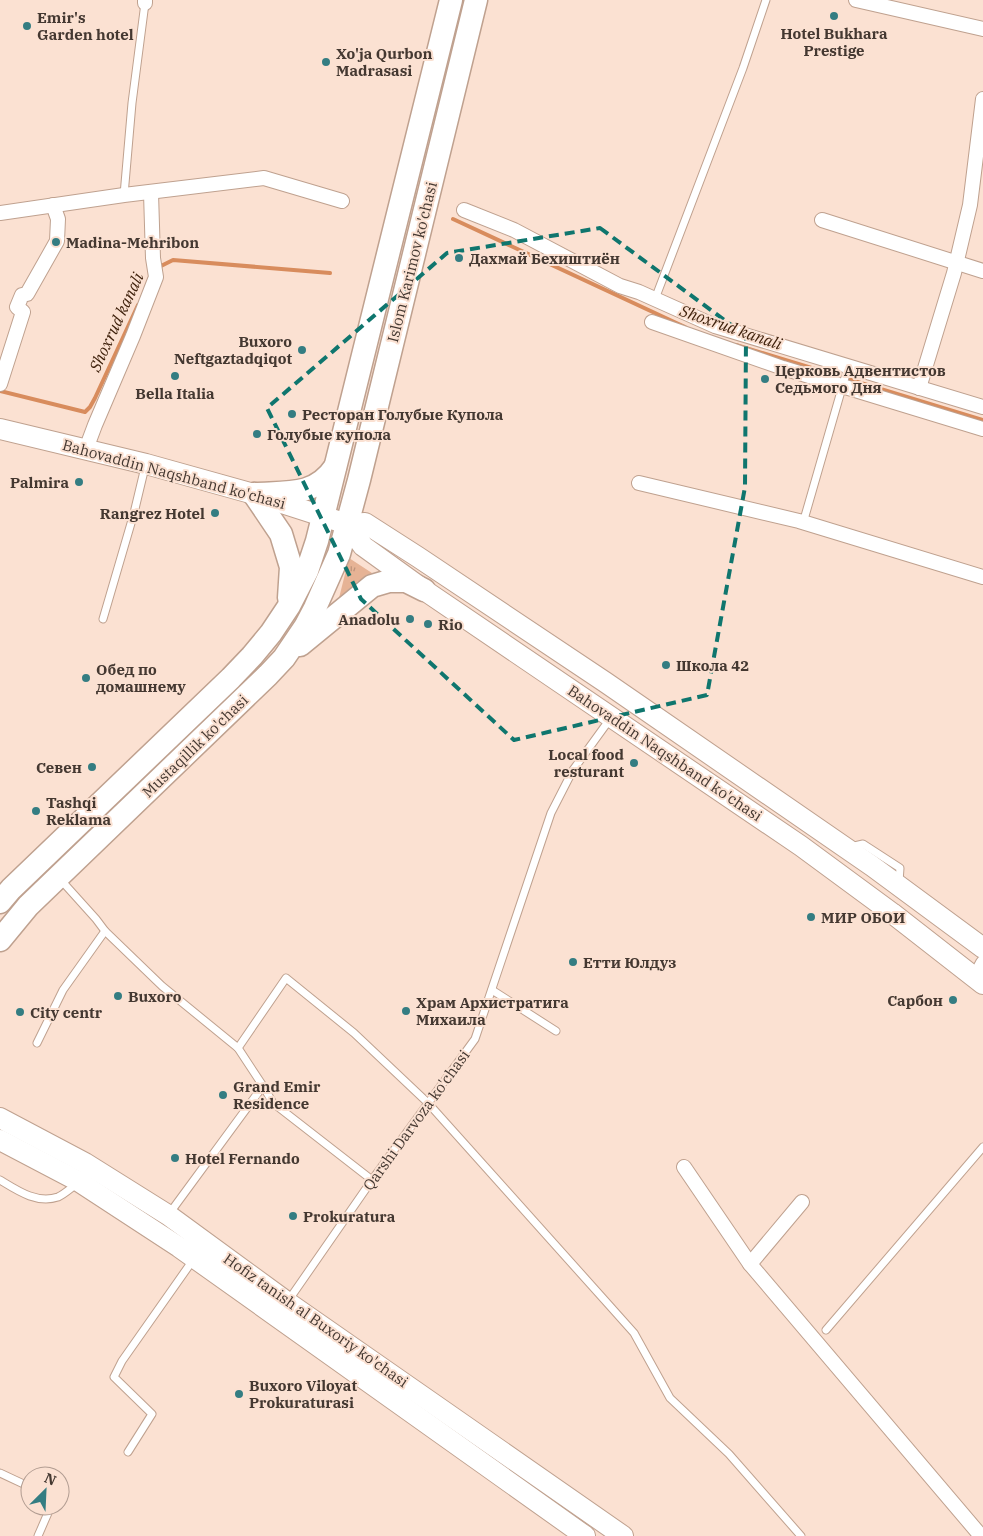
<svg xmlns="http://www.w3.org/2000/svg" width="983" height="1536" font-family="'IBM Plex Serif',serif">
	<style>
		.grass { fill: url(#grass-tufts) }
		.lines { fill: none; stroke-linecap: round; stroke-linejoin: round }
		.stream { stroke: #d88c5d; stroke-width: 4 }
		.lane-casing { stroke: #bfa18f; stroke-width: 9 }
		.street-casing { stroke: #bfa18f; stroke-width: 16 }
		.secondary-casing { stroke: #bfa18f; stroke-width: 22 }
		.primary-casing { stroke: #bfa18f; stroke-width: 25 }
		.lane { stroke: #fff; stroke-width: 7 }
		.street { stroke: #fff; stroke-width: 14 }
		.secondary { stroke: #fff; stroke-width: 20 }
		.primary { stroke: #fff; stroke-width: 22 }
		.marked { fill: none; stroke: #0f766e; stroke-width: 4; stroke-dasharray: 10 6; stroke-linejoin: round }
		.poi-dot { fill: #347d82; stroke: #fbe1d2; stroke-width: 2 }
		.labels { text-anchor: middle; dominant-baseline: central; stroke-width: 4; stroke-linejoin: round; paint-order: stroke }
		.poi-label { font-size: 15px; font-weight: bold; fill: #443831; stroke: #fbe1d2; text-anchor: start }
		.street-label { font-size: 15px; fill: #443831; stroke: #fbe1d2 }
		.water-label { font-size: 16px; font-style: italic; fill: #3f210c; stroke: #fbe1d2 }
	</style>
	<defs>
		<pattern id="grass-tufts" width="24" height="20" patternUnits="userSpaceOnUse" patternTransform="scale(1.25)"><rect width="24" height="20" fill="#e6b395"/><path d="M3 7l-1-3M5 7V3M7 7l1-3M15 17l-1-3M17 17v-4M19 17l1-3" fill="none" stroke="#bc937a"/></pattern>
	</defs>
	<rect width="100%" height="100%" fill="#fbe1d2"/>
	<!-- grass -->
	<path class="grass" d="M 349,558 L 372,573 L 357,582 L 339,598 Z"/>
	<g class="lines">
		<!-- stream -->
		<g class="stream">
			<path d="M 453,219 L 685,327"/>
			<path d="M 157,268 L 173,260 L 330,273"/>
			<path d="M 736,345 L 983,420"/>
			<path d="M 0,391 L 85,412 L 90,407 L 95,398 L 138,305"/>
		</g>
		<!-- lane casing -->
		<g class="lane-casing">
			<g id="lane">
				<path d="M 124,195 L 132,103 L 145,3"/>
				<path d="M 655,299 L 743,68 L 766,0"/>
				<path d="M 803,523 L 848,367"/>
				<path d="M 103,619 L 134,513 L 145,467"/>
				<path d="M 850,847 L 863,844 L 900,868 L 899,882"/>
				<path d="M 60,879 L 96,919 L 105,931 L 162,986 L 238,1048 L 263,1086 L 273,1103 L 372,1180"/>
				<path d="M 492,990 L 556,1031"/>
				<path d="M 37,1043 L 63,990 L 105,931"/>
				<path d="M 238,1048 L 286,978 L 354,1033 L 428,1103 L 609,1305 L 634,1333 L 670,1398 L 729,1454 L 801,1536"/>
				<path d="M 0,1180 C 18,1191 37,1204 58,1197 C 65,1194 72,1187 78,1183"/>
				<path d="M 169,1214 L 263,1086"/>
				<path d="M 288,1301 L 372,1180 L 475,1039 L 551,813 L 573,770 L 610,719"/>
				<path d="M 826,1330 L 983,1147"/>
				<path d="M 128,1452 L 152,1414 L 114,1377 L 122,1361 L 193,1260"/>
				<path d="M 0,1473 L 30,1487"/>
				<path d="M 38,1536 L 51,1506"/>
			</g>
		</g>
		<!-- street casing -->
		<g class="street-casing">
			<g id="street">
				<path d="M 145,0 L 145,3"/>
				<path d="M 856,0 L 983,29"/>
				<path d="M 464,210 L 514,230 L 620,286 L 639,292 L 715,326 L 983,407"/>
				<path d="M 0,213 L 124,195 L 264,178 L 342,201"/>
				<path d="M 822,220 L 983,271"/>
				<path d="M 652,322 L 783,368 L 983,429"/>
				<path d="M 0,384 L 23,312 L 17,307 L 22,295 L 27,294 L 57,241 L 58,219 L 53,205"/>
				<path d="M 919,388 L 954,273 L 970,205 L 983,99"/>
				<path d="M 86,449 L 95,425 L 133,336 L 156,277 L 153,258 L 151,193"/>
				<path d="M 639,483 L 799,521 L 983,577"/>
				<path d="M 975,978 L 983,963"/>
				<path d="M 684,1167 L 750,1264"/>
				<path d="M 802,1202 L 750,1264 L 981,1536"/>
			</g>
		</g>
		<!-- secondary casing -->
		<g class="secondary-casing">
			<g id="secondary">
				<path d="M 0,429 L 146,464 L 254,494 L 347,524 L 365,523 L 418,557 L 605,682 L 872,866 L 983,948"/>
				<path d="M 347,524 L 363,546 L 424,590 L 801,846 L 892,913 L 983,984"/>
				<path d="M 0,1118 L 85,1163 L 168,1215 L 287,1302 L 623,1536"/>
				<path d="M 0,1140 L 78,1181 L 179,1247 L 585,1536"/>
			</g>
		</g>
		<!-- primary casing -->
		<g class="primary-casing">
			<g id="primary">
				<path d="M 254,494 L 281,534 L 291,567 L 289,598"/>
				<path d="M 254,494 C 286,492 315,497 335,467"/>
				<path d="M 300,645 L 372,586 L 389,581 L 406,581 L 424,590"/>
				<path d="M 0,902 L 11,889 L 231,678 L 252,656 L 271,633 L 289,606 L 307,571 L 317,541 L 451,0"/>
				<path d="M 0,940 L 28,906 L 268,675 L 284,658 L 305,627 L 315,608 L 339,554 L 359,480 L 476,0"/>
			</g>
		</g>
		<!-- lane -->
		<use href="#lane" class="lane"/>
		<!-- street -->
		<use href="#street" class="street"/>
		<!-- secondary -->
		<use href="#secondary" class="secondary"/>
		<!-- primary -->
		<use href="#primary" class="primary"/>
	</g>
	<!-- marked area -->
	<path class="marked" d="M 600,228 L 746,336 L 745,487 L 707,695 L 514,740 L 361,599 L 267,408 L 447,253 Z"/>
	<!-- markers -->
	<g class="poi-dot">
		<circle cx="834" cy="16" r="5"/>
		<circle cx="27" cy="26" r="5"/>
		<circle cx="326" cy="62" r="5"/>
		<circle cx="56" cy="242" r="5"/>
		<circle cx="459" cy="258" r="5"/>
		<circle cx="302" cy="350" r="5"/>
		<circle cx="175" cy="376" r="5"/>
		<circle cx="765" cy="379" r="5"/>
		<circle cx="292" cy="414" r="5"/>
		<circle cx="257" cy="434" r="5"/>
		<circle cx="79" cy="482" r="5"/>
		<circle cx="215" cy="513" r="5"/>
		<circle cx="410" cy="619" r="5"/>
		<circle cx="428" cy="624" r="5"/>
		<circle cx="666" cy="665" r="5"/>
		<circle cx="86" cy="678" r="5"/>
		<circle cx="634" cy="763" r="5"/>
		<circle cx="92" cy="767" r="5"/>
		<circle cx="36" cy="811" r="5"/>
		<circle cx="811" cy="917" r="5"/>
		<circle cx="573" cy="962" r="5"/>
		<circle cx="118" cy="996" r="5"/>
		<circle cx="953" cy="1000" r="5"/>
		<circle cx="406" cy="1011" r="5"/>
		<circle cx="20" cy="1012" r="5"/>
		<circle cx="223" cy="1095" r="5"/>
		<circle cx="175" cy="1158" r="5"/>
		<circle cx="293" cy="1216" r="5"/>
		<circle cx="239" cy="1394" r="5"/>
	</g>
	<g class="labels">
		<!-- poi labels -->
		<g class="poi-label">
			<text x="37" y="17">Emir's<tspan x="37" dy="17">Garden hotel</tspan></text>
			<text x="834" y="33" text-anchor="middle">Hotel Bukhara<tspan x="834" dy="17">Prestige</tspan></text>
			<text x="336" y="53">Xo'ja Qurbon<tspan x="336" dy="17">Madrasasi</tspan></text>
			<text x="66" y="242">Madina-Mehribon</text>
			<text x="469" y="258">Дахмай Бехиштиён</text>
			<text x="292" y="341" text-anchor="end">Buxoro<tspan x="292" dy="17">Neftgaztadqiqot</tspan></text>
			<text x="775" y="370">Церковь Адвентистов<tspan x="775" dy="17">Седьмого Дня</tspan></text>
			<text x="175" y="393" text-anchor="middle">Bella Italia</text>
			<text x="302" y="414">Ресторан Голубые Купола</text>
			<text x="267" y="434">Голубые купола</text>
			<text x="69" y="482" text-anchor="end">Palmira</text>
			<text x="205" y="513" text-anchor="end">Rangrez Hotel</text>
			<text x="400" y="619" text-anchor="end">Anadolu</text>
			<text x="438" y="624">Rio</text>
			<text x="676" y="665">Школа 42</text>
			<text x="96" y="669">Обед по<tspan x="96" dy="17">домашнему</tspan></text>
			<text x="624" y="754" text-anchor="end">Local food<tspan x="624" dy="17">resturant</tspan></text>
			<text x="82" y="767" text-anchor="end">Севен</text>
			<text x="46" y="802">Tashqi<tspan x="46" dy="17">Reklama</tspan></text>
			<text x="821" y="917">МИР ОБОИ</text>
			<text x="583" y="962">Етти Юлдуз</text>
			<text x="128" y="996">Buxoro</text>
			<text x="943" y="1000" text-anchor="end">Сарбон</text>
			<text x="416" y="1002">Храм Архистратига<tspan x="416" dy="17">Михаила</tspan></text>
			<text x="30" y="1012">City centr</text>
			<text x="233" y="1086">Grand Emir<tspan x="233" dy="17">Residence</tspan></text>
			<text x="185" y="1158">Hotel Fernando</text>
			<text x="303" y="1216">Prokuratura</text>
			<text x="249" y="1385">Buxoro Viloyat<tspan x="249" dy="17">Prokuraturasi</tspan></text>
		</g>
		<!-- street labels -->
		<g class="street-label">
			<text transform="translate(412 262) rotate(-76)">Islom Karimov ko'chasi</text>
			<text transform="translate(174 474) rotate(15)">Bahovaddin Naqshband ko'chasi</text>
			<text transform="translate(195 746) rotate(-44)">Mustaqillik ko'chasi</text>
			<text transform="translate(665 753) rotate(34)">Bahovaddin Naqshband ko'chasi</text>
			<text transform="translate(416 1120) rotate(-54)">Qarshi Darvoza ko'chasi</text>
			<text transform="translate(316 1320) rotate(35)">Hofiz tanish al Buxoriy ko'chasi</text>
		</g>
		<!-- water labels -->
		<g class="water-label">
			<text transform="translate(116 322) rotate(-65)">Shoxrud kanali</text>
			<text transform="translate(731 327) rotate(19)">Shoxrud kanali</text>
		</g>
	</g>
	<!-- north arrow -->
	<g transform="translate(45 1491) rotate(24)"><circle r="24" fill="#fbe1d2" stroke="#b29d92"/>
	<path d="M0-4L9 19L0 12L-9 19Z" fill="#347d82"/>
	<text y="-8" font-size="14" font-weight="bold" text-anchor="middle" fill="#443831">N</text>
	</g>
</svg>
